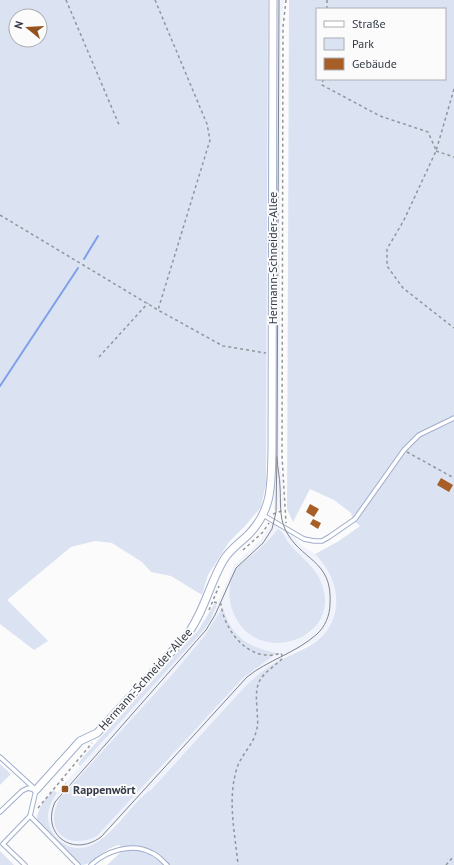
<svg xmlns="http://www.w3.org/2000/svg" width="454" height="865" font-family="'PT Sans',sans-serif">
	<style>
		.built { fill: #f0f3fb; fill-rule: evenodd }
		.green { fill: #dbe2f2; fill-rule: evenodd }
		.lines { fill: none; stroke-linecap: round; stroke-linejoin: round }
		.stream { stroke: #7f9fea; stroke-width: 2 }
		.building { fill: #a75f27 }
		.lane-casing { stroke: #9fadcb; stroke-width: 5.5 }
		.street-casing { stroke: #9fadcb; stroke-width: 9 }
		.path { stroke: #92959b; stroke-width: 1.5; stroke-dasharray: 3 3; stroke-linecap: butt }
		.lane { stroke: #fff; stroke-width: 3.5 }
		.street { stroke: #fff; stroke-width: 7 }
		.tram { stroke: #80848b; stroke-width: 1 }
		.poi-dot { fill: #93521e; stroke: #fbfbfb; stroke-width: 1.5 }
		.labels { text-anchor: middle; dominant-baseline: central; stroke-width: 4; stroke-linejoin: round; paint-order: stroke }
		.street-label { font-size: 12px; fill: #343a46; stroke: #fbfbfb }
		.poi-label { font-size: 12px; font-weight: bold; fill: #343a46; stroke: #fbfbfb; text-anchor: start }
	</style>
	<rect width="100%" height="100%" fill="#fbfbfb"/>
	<!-- built -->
	<g class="built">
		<path d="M 276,0 L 284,0 L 281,32 L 279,460 L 282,481 L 283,509 L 280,510 L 274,510 Z"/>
		<path d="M 272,522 L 290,533 L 304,547 L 315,554 L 325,564 L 333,577 L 336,591 L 336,607 L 333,619 L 328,629 L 321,638 L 281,659 L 259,674 L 152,789 L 143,794 L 98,842 L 83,848 L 76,848 L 63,844 L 51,831 L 48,820 L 49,809 L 59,790 L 213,614 L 234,565 L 260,541 ZM 278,529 L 282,531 L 291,547 L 312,566 L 319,578 L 325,601 L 324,612 L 317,625 L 310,633 L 288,643 L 261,548 ZM 223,608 L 229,624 L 238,637 L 253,646 L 277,653 L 243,678 L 97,836 L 60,798 L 177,669 L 205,635 Z"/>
	</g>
	<!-- green -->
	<g class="green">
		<path d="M 0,0 L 268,0 L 266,483 L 261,507 L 246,525 L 229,542 L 208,575 L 202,595 L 171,576 L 151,572 L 142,562 L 112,543 L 95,541 L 71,547 L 7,600 L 48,641 L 34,650 L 0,624 ZM 16,16 L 40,16 L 40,40 L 16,40 Z"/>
		<path d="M 289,0 L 454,0 L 454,865 L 107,865 L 122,851 L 120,845 C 104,847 94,865 81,865 L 37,820 C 37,808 46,798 54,790 L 57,793 C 51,803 46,812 49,824 C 51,833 58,841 66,845 C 102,862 126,804 152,789 C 175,764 197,739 220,714 C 235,698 249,680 267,668 C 286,654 316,649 328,629 C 344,603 335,574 315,554 L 339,541 L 360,526 L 353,520 L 351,513 L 334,500 L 310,489 L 293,522 L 287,509 ZM 317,9 L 445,9 L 445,79 L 317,79 Z"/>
		<path d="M 278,529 C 284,532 285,538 289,543 C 297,554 309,561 317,574 C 354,638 253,673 232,609 C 228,597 228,583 235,571 C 239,563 252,556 259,549 C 266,543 272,536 278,529 Z"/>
		<path d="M 215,603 L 217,604 L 210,621 L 201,633 L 80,766 L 78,764 L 83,757 L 199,629 Z"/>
		<path d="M 223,607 C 231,637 248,647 277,653 L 243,678 L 97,836 C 65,852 43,828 60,798 L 177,669 L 205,635 Z"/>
		<path d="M 0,764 L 11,774 L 0,785 Z"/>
		<path d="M 0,851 L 14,865 L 0,865 Z"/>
	</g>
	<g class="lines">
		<!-- stream -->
		<g class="stream">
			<path d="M 84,259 L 98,236"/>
			<path d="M 0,386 L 78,268"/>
		</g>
	</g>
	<!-- building -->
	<g class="building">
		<path d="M 441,478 L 453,485 L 449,492 L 437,485 Z"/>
		<path d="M 310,504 L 319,509 L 314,517 L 306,512 Z"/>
		<path d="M 313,519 L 321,523 L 318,529 L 310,524 Z"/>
	</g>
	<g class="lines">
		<!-- lane casing -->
		<g class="lane-casing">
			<g id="lane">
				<path d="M 263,515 L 304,539 L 314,541 L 322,541 L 329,537 L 355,519 L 404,450 L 419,435 L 454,418"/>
				<path d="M 0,757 L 36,790"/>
				<path d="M 0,812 L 22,791 L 28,788 L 35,790"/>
				<path d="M 30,816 L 78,865"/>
				<path d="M 25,865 L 3,844 L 30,816 L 36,790"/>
				<path d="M 91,865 C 106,851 132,842 152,853 C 158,855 162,861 167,865"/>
			</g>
		</g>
		<!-- street casing -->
		<g class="street-casing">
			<path id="street" d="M 36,790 L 80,741 L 97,733 L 187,635 C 204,612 209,585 223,561 C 229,550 240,543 249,534 C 273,509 271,484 272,451 L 273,0"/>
		</g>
		<!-- path -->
		<g class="path">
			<path d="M 66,0 L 120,127"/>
			<path d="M 155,0 L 207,124 L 210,140 L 158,310"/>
			<path d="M 286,0 L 283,27 L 282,456 L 286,523"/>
			<path d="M 327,9 L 327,0"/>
			<path d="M 323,79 L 322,85 L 380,116 L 428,132 L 436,150"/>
			<path d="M 454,89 L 436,151 L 404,220 L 387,249 L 387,266 L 403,288 L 454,328"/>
			<path d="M 436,151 L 454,157"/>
			<path d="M 0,215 L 158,310 L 223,346 L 266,353"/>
			<path d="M 99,357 L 148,303"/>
			<path d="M 407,452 L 454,478"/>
			<path d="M 273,514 L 284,510"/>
			<path d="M 243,550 L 263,532 L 269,523"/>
			<path d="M 214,602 L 221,604 C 224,631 250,664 281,653 L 283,658 C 262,677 254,677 257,708 C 257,716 259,724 256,732 C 253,745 241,755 237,768 C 227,800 235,832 238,865"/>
			<path d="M 209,610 L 219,586"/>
			<path d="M 61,779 L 66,783"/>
			<path d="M 38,808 L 92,743"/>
			<path d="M 446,865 L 454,856"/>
		</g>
		<!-- lane -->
		<use href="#lane" class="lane"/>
		<!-- street -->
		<use href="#street" class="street"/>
		<!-- tram -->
		<path class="tram" d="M 277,457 C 277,467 280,477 280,487 C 281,501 279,516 285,529 C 300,561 333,559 330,604 C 330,615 325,627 317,634 C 296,653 268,660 247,677 L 101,837 C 72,858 41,834 55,802 L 206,630 L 215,615 L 236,568 L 263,543 L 272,529 L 276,512 L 277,454 L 279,0"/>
	</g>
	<!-- markers -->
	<rect class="poi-dot" x="61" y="785" width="8" height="8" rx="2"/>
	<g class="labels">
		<!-- street labels -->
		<g class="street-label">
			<text transform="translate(272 258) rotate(-90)">Hermann-Schneider-Allee</text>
			<text transform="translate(145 679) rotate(-48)">Hermann-Schneider-Allee</text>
		</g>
		<!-- poi labels -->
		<g class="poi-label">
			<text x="73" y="789">Rappenwört</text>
		</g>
	</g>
	<!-- legend -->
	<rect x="316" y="8" width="130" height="72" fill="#fbfbfb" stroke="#abaeb3"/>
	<rect x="324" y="21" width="20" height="6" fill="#ffffff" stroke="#abaeb3"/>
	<text x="352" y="28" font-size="12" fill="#343a46">Straße</text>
	<rect x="324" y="38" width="20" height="12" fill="#dbe2f2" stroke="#abaeb3"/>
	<text x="352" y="48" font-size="12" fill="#343a46">Park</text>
	<rect x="324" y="58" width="20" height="12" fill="#a75f27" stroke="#abaeb3"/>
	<text x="352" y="68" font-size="12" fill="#343a46">Gebäude</text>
	<!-- north arrow -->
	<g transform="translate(28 28) rotate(288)"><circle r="19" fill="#fbfbfb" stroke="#abaeb3"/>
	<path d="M0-3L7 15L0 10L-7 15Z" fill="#93521e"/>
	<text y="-6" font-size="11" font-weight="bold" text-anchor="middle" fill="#343a46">N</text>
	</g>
</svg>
